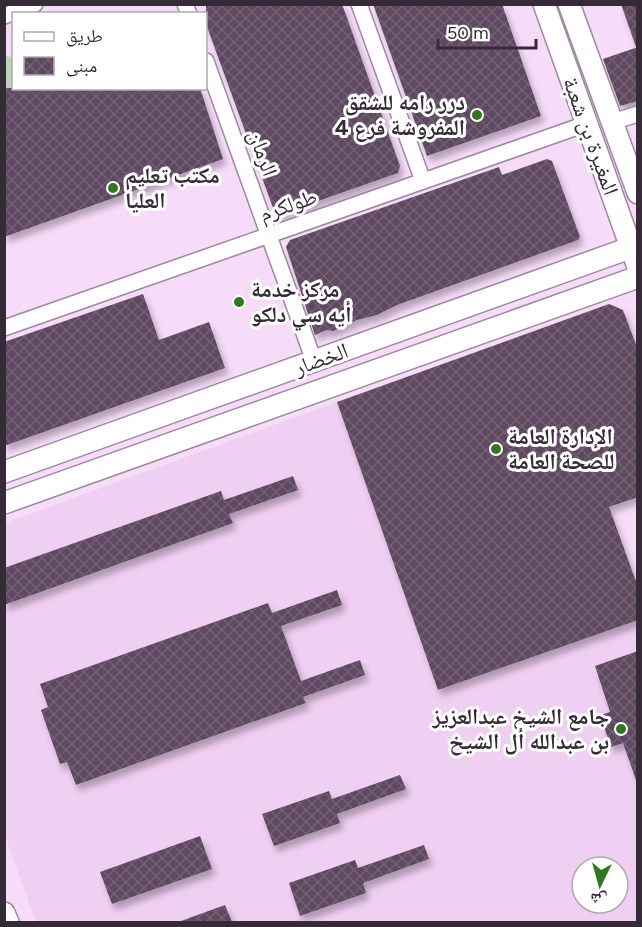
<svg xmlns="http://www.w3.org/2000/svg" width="642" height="927" font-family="Figtree,'Noto Naskh Arabic',sans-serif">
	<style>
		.built { fill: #efcff2; fill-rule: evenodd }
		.pitch { fill: #b9d5b3 }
		.building { fill: url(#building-cross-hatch); filter: url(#shadow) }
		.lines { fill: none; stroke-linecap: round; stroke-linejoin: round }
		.street-casing { stroke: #9f87a2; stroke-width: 18 }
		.secondary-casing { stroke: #9f87a2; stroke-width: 24 }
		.street { stroke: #fff; stroke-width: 15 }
		.secondary { stroke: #fff; stroke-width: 21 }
		.poi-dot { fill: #2e781d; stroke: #fff; stroke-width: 2 }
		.labels { text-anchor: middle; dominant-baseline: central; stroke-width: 6; stroke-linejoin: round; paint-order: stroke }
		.poi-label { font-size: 22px; font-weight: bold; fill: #352b36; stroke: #fff; text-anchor: start }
		.street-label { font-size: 22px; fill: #352b36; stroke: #fff }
	</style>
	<defs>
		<pattern id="building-cross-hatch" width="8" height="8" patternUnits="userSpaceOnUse" patternTransform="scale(1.5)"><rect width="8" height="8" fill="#5e4860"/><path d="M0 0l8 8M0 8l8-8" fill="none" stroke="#726074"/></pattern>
		<filter id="shadow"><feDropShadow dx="3.5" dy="6" stdDeviation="3" flood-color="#0004"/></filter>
	</defs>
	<rect width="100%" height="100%" fill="#f7dcfa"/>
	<!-- built -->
	<path class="built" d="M 337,402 L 438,690 L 637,620 L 637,922 L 36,922 L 5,836 L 5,523 ZM 582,867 L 618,867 L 618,903 L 582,903 Z"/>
	<!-- pitch -->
	<path class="pitch" d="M 4,56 L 13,57 L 14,88 L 4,118 Z"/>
	<!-- building -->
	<g class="building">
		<path d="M 206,4 L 342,4 L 400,166 L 398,173 L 281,214 L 275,213 L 206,24 Z"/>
		<path d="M 373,4 L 502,4 L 541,116 L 427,156 Z"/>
		<path d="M 621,4 L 638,4 L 638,47 L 636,47 Z"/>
		<path d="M 638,47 L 638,101 L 620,106 L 603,59 Z"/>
		<path d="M 4,88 L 200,88 L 223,159 L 4,237 Z"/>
		<path d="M 547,159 L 552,161 L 580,237 L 578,240 L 397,305 L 377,315 L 357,320 L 333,331 L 326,330 L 315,335 L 286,247 L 290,240 L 499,167 L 502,175 Z"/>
		<path d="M 143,294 L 159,340 L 209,322 L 225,368 L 4,446 L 4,342 Z"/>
		<path d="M 609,304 L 623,310 L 638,350 L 638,497 L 609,507 L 638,587 L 638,620 L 438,690 L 337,402 Z"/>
		<path d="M 293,476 L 298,490 L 229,514 L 233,523 L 4,605 L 4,568 L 221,491 L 224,500 Z"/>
		<path d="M 337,590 L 342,605 L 281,626 L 301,681 L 360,660 L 365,675 L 303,697 L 306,703 L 76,785 L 67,762 L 60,764 L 41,710 L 48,707 L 40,684 L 268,603 L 272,613 Z"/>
		<path d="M 638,651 L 638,780 L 636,780 L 623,743 L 611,747 L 600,715 L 610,712 L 595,666 Z"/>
		<path d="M 400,775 L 406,789 L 337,814 L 340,823 L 274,846 L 262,814 L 329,791 L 332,799 Z"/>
		<path d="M 200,836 L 212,869 L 112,904 L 100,872 Z"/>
		<path d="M 424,845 L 429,859 L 363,883 L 366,893 L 300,916 L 289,883 L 355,860 L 358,868 Z"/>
		<path d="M 225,905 L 232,922 L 181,922 L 181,921 Z"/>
	</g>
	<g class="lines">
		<!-- street casing -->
		<g class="street-casing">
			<g id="street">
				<path d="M 185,4 L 189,14"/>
				<path d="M 359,4 L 423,181"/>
				<path d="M 4,16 L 35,4"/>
				<path d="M 206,61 L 314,361"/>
				<path d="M 612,122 L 638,114"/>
				<path d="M 4,328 L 586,124"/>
			</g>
		</g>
		<!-- secondary casing -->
		<g class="secondary-casing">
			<g id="secondary">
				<path d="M 544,4 L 638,267"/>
				<path d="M 569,4 L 638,193"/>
				<path d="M 4,472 L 638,245"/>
				<path d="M 4,503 L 638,277"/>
				<path d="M 4,913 L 8,922"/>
			</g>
		</g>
		<!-- street -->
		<use href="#street" class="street"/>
		<!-- secondary -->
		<use href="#secondary" class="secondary"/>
	</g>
	<!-- markers -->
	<g class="poi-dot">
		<circle cx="477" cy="115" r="6"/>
		<circle cx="113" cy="188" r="6"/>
		<circle cx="239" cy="302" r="6"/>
		<circle cx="496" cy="449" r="6"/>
		<circle cx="621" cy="729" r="6"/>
	</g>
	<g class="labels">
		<!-- poi labels -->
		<g class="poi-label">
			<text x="465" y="102" text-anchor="end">درر رامه للشقق<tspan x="465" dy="25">المفروشة فرع 4</tspan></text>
			<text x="125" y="175">مكتب تعليم<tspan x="125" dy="25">العليا</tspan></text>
			<text x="251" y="289">مركز خدمة<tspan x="251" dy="25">أيه سي دلكو</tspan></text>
			<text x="508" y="436">الإدارة العامة<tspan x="508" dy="25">للصحة العامة</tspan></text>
			<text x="609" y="716" text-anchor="end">جامع الشيخ عبدالعزيز<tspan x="609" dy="25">بن عبدالله أل الشيخ</tspan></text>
		</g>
		<!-- street labels -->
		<g class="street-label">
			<text transform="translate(591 136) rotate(70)">المغيرة بن شعبة</text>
			<text transform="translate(263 153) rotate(70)">الرمان</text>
			<text transform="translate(288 205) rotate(-19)">طولكرم</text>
			<text transform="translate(321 359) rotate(-20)">الخضار</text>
		</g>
	</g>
	<!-- border -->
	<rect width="642" height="927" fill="none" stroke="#352b36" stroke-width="12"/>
	<!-- legend -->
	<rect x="12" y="12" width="195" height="78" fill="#ffffff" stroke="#aeaaaf" stroke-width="1.5"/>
	<rect x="24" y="32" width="30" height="9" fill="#ffffff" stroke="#aeaaaf" stroke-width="1.5"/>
	<text x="66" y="42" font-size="18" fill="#352b36">طريق</text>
	<rect x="24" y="57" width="30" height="18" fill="url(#building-cross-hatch)" stroke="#aeaaaf" stroke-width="1.5"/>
	<text x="66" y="72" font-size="18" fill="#352b36">مبنى</text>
	<!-- north arrow -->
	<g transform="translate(600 885) rotate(185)"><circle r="28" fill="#ffffff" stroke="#aeaaaf" stroke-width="1.5"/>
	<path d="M0-4.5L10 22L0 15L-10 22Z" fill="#2e781d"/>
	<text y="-9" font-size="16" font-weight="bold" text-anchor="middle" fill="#352b36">ش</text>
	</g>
	<!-- scale -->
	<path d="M438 39v9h98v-9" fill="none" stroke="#352b36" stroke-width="3"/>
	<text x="447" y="39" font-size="18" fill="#352b36" stroke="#ffffff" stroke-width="4.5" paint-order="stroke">50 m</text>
</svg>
